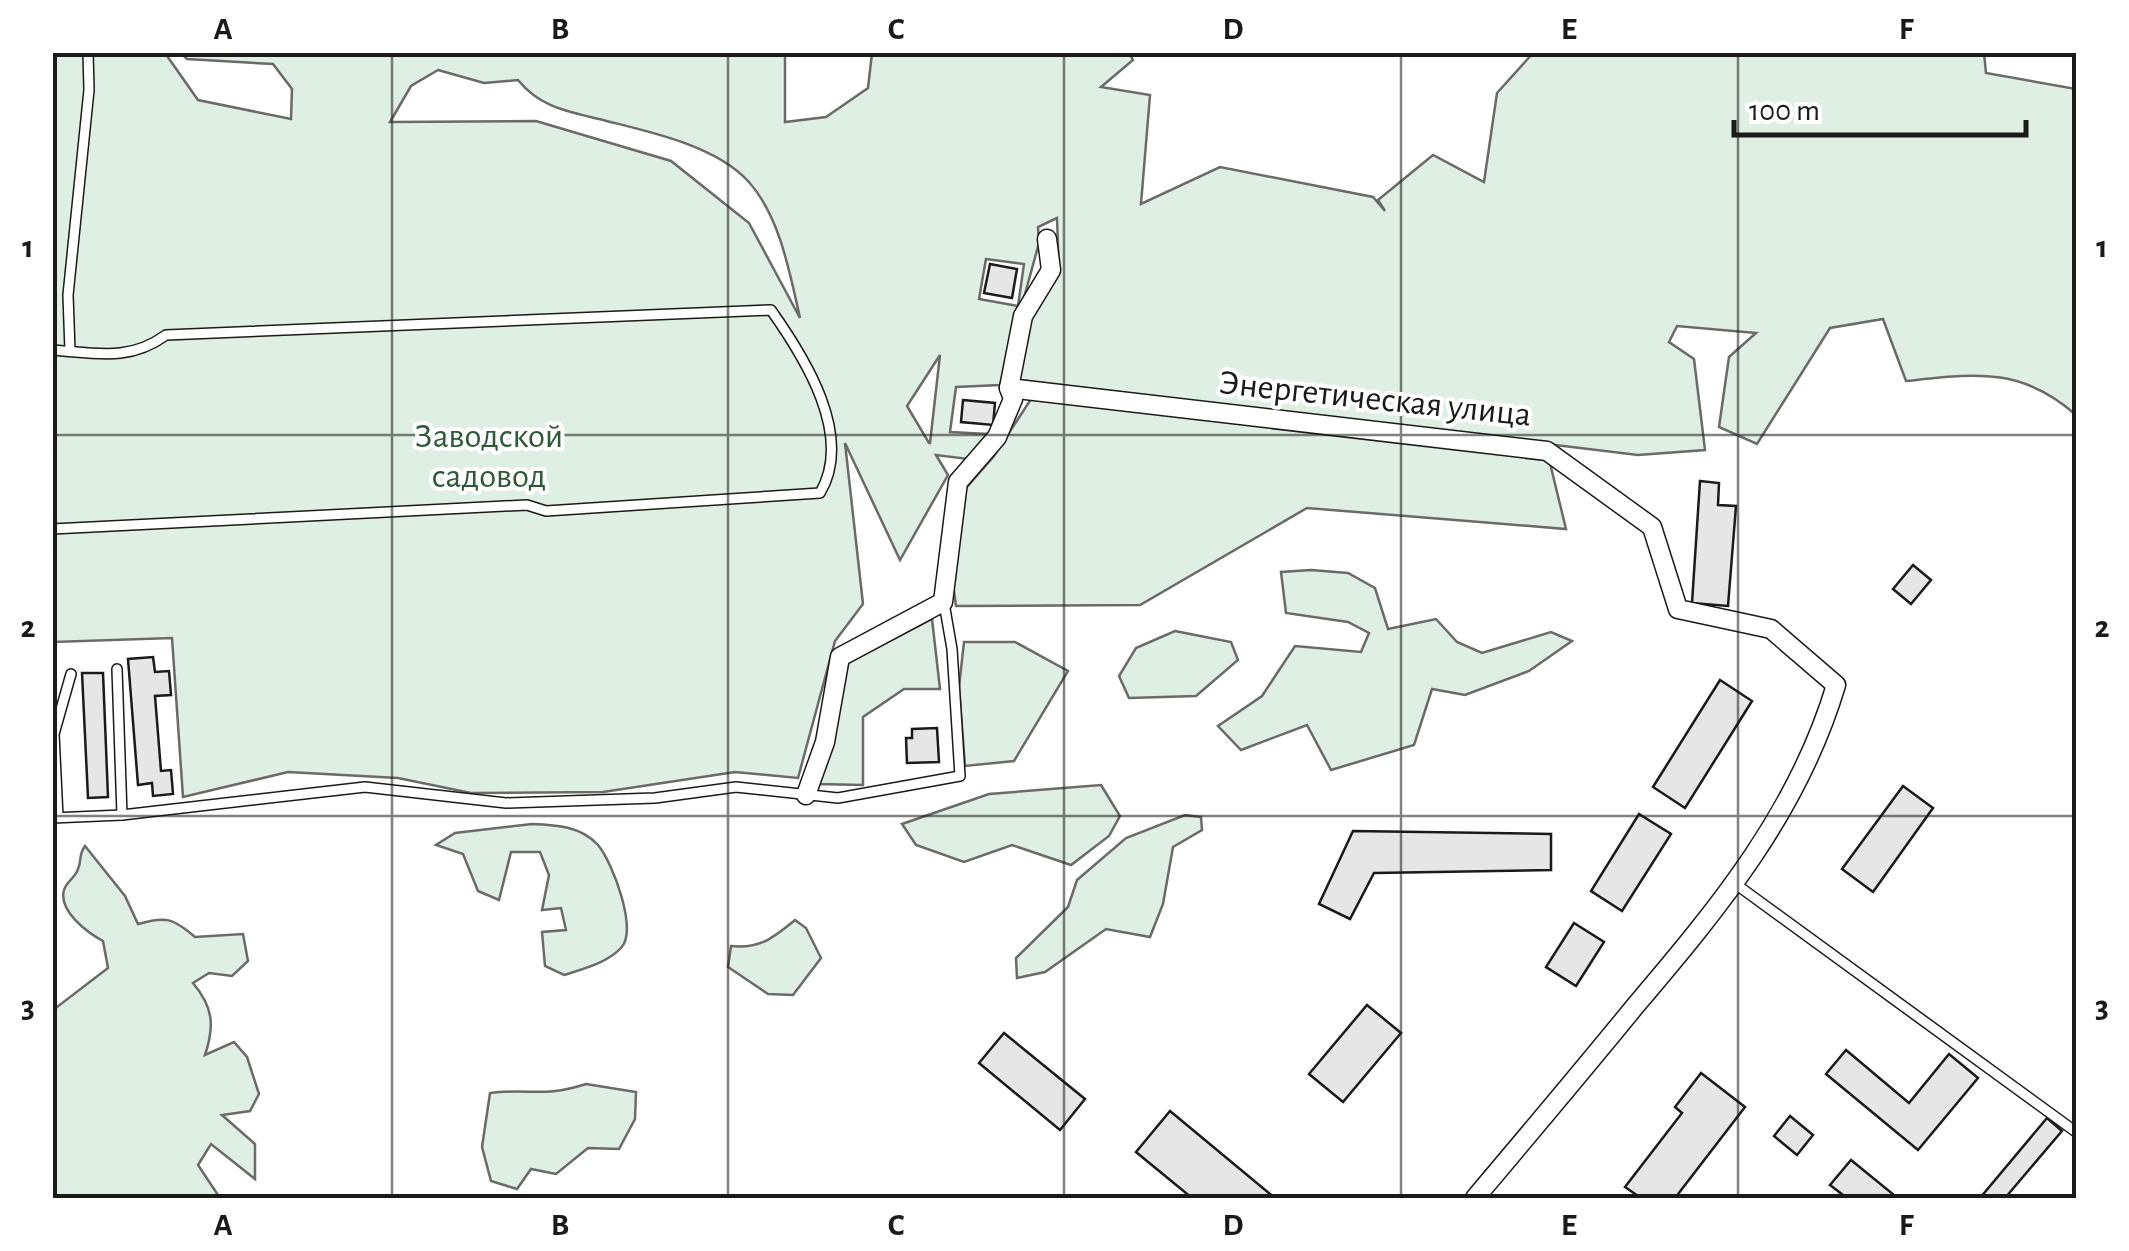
<svg xmlns="http://www.w3.org/2000/svg" width="2129" height="1251" font-family="'Alegreya Sans',sans-serif">
	<style>
		.green { fill: #e0efe3; stroke: #6a6a6a; stroke-width: 2.5; fill-rule: evenodd }
		.building { fill: #e6e6e6; stroke: #1a1a1a; stroke-width: 2.5 }
		.lines { fill: none; stroke-linecap: round; stroke-linejoin: round }
		.lane-casing { stroke: #1a1a1a; stroke-width: 12 }
		.street-casing { stroke: #1a1a1a; stroke-width: 21 }
		.lane { stroke: #fff; stroke-width: 9 }
		.street { stroke: #fff; stroke-width: 18 }
		.grid { fill: none; stroke: #1a1a1a; stroke-width: 2.5; stroke-opacity: 0.55 }
		.labels { text-anchor: middle; dominant-baseline: central; stroke-width: 8; stroke-linejoin: round; paint-order: stroke }
		.street-label { font-size: 35px; fill: #1a1a1a; stroke: #fff }
		.park-label { font-size: 35px; fill: #2b5a34; stroke: #fff }
		.neatline { fill: none; stroke: #1a1a1a; stroke-width: 4 }
		.grid-label { font-size: 32px; text-anchor: middle; font-weight: bold; fill: #1a1a1a }
	</style>
	<rect width="100%" height="100%" fill="#fff"/>
	<!-- green -->
	<g class="green">
		<path d="M 52,53 L 165,53 L 198,100 L 291,119 L 292,89 L 273,64 L 187,59 L 181,53 L 785,53 L 785,122 L 826,117 L 868,88 L 872,53 L 1129,53 L 1133,60 L 1101,87 L 1150,95 L 1141,204 L 1220,167 L 1373,197 L 1385,211 L 1378,200 L 1433,155 L 1484,182 L 1497,93 L 1533,53 L 1984,53 L 1986,73 L 2076,89 L 2076,415 C 2021,366 1974,374 1906,381 L 1883,319 L 1830,328 L 1757,444 L 1719,427 L 1729,357 L 1756,333 L 1677,326 L 1669,342 L 1694,359 L 1705,450 L 1638,455 L 1019,380 L 1035,300 L 1059,274 L 1057,218 L 1038,227 L 1039,243 L 1000,385 L 956,387 L 950,432 L 991,434 L 968,459 L 936,455 L 948,475 L 900,560 L 845,443 L 863,604 L 835,641 L 798,778 L 735,772 L 603,792 L 471,793 L 398,778 L 288,772 L 183,797 L 172,638 L 53,642 ZM 438,70 L 484,83 L 518,80 C 540,107 566,111 599,119 C 645,131 714,144 748,181 C 780,216 790,274 800,318 L 749,223 L 671,161 L 536,121 L 390,122 L 411,86 ZM 986,259 L 1024,264 L 1018,306 L 979,299 ZM 940,355 L 930,443 L 929,443 L 907,406 Z"/>
		<path d="M 1031,399 L 1548,455 L 1566,529 L 1307,508 L 1140,605 L 956,606 L 950,563 L 960,495 L 994,456 Z"/>
		<path d="M 1311,570 L 1348,573 L 1375,588 L 1388,629 L 1436,619 L 1457,642 L 1482,653 L 1551,632 L 1572,641 L 1529,671 L 1465,695 L 1432,689 L 1414,745 L 1331,770 L 1307,725 L 1241,750 L 1218,726 L 1262,696 L 1295,646 L 1361,652 L 1369,633 L 1348,622 L 1286,613 L 1281,572 Z"/>
		<path d="M 932,619 L 940,689 L 904,689 L 863,717 L 863,785 L 817,784 L 846,664 Z"/>
		<path d="M 1175,631 L 1231,642 L 1238,660 L 1196,696 L 1129,698 L 1119,676 L 1136,648 Z"/>
		<path d="M 964,642 L 1015,642 L 1068,671 L 1014,761 L 965,766 L 959,687 Z"/>
		<path d="M 1101,785 L 1120,816 L 1109,836 L 1071,865 L 1012,845 L 964,862 L 916,845 L 902,824 L 989,794 Z"/>
		<path d="M 1185,815 L 1201,817 L 1202,830 L 1173,847 L 1163,904 L 1150,937 L 1106,929 L 1045,972 L 1017,978 L 1016,958 L 1068,907 L 1077,880 L 1126,838 Z"/>
		<path d="M 532,824 C 556,825 581,826 598,845 C 613,863 638,930 621,948 C 607,963 583,969 564,975 L 545,966 L 542,932 L 566,930 L 561,908 L 542,910 L 549,875 L 540,852 L 511,852 L 499,900 L 478,891 L 463,854 L 436,845 L 455,833 Z"/>
		<path d="M 85,846 L 125,896 L 138,924 C 166,916 173,918 195,937 L 243,934 L 248,961 L 232,976 L 209,973 L 193,983 C 213,1007 215,1025 205,1055 L 234,1042 L 247,1057 L 259,1094 L 250,1111 L 222,1115 L 255,1144 L 255,1179 L 211,1144 L 198,1165 L 220,1198 L 53,1198 L 53,1010 L 108,968 L 103,941 C 88,933 58,911 64,890 C 66,882 76,877 78,869 C 82,860 78,856 85,846 Z"/>
		<path d="M 795,920 L 806,928 L 821,958 L 793,995 L 768,994 L 728,967 L 731,946 C 760,949 773,938 795,920 Z"/>
		<path d="M 586,1084 L 636,1092 L 635,1119 L 619,1149 L 588,1148 L 556,1174 L 531,1169 L 517,1189 L 491,1181 L 482,1147 L 490,1093 C 530,1088 543,1098 586,1084 Z"/>
	</g>
	<!-- building -->
	<g class="building">
		<path d="M 990,264 L 1017,269 L 1012,298 L 984,293 Z"/>
		<path d="M 963,400 L 995,403 L 993,425 L 961,422 Z"/>
		<path d="M 1700,481 L 1719,483 L 1718,505 L 1736,506 L 1728,606 L 1692,603 Z"/>
		<path d="M 1913,565 L 1931,580 L 1911,604 L 1893,589 Z"/>
		<path d="M 153,657 L 155,672 L 169,671 L 171,695 L 155,696 L 161,771 L 171,770 L 173,794 L 153,796 L 152,783 L 138,785 L 128,659 Z"/>
		<path d="M 82,673 L 103,673 L 108,797 L 88,798 Z"/>
		<path d="M 1720,680 L 1752,701 L 1685,808 L 1653,787 Z"/>
		<path d="M 937,728 L 939,762 L 907,763 L 906,738 L 912,738 L 912,729 Z"/>
		<path d="M 1903,786 L 1933,808 L 1873,892 L 1842,869 Z"/>
		<path d="M 1639,814 L 1671,834 L 1622,911 L 1591,891 Z"/>
		<path d="M 1353,831 L 1551,834 L 1551,870 L 1374,873 L 1350,919 L 1319,904 Z"/>
		<path d="M 1574,923 L 1604,942 L 1576,986 L 1546,967 Z"/>
		<path d="M 1367,1005 L 1401,1033 L 1343,1102 L 1309,1074 Z"/>
		<path d="M 1004,1033 L 1085,1099 L 1060,1130 L 979,1063 Z"/>
		<path d="M 1846,1050 L 1909,1103 L 1949,1054 L 1978,1078 L 1918,1150 L 1826,1074 Z"/>
		<path d="M 1701,1073 L 1745,1107 L 1675,1198 L 1641,1198 L 1625,1187 L 1682,1113 L 1675,1107 Z"/>
		<path d="M 1170,1111 L 1275,1198 L 1192,1198 L 1136,1152 Z"/>
		<path d="M 1790,1116 L 1813,1135 L 1797,1155 L 1774,1136 Z"/>
		<path d="M 2047,1118 L 2062,1131 L 2005,1198 L 1980,1198 Z"/>
		<path d="M 1851,1160 L 1894,1195 L 1891,1198 L 1847,1198 L 1830,1185 Z"/>
	</g>
	<g class="lines">
		<!-- lane casing -->
		<g class="lane-casing">
			<g id="lane">
				<path d="M 52,350 C 96,353 129,362 166,335 L 771,310 C 805,358 854,436 820,493 L 546,511 L 527,505 L 52,529"/>
				<path d="M 70,351 L 68,295 L 89,90 L 88,52"/>
				<path d="M 117,669 L 122,815"/>
				<path d="M 58,817 L 54,734 L 71,674"/>
				<path d="M 52,818 L 122,815 L 365,787 L 506,803 L 655,798 L 736,787 L 838,798 L 960,776 L 952,649 L 944,603"/>
				<path d="M 1737,885 L 2076,1132"/>
			</g>
		</g>
		<!-- street casing -->
		<g class="street-casing">
			<g id="street">
				<path d="M 1009,388 L 1547,451 L 1652,527 L 1678,609 L 1771,629 L 1836,685 C 1798,812 1720,906 1636,1005 C 1583,1070 1529,1134 1475,1198"/>
				<path d="M 806,795 L 825,742 L 840,657 L 943,602 L 958,482 L 997,437 L 1013,399 L 1009,388 L 1023,316 L 1051,270 L 1047,239"/>
			</g>
		</g>
		<!-- lane -->
		<use href="#lane" class="lane"/>
		<!-- street -->
		<use href="#street" class="street"/>
	</g>
	<!-- grid -->
	<path class="grid" d="M 392,52 L 392,1198M 728,52 L 728,1198M 1064,52 L 1064,1198M 1401,52 L 1401,1198M 1738,52 L 1738,1198M 52,435 L 2076,435M 52,816 L 2076,816"/>
	<g class="labels">
		<!-- street labels -->
		<g class="street-label">
			<text transform="translate(1375 399) rotate(6)">Энергетическая улица</text>
		</g>
		<!-- park labels -->
		<g class="park-label">
			<text x="489" y="436">Заводской<tspan x="489" dy="40">садовод</tspan></text>
		</g>
	</g>
	<!-- border -->
	<rect width="2129" height="1251" fill="none" stroke="#ffffff" stroke-width="110"/>
	<!-- scale -->
	<path d="M1734 120v15h292v-15" fill="none" stroke="#1a1a1a" stroke-width="5"/>
	<text x="1749" y="120" font-size="30" fill="#1a1a1a" stroke="#ffffff" stroke-width="8" paint-order="stroke">100 m</text>
	<rect x="55" y="55" width="2019" height="1141" class="neatline"/>
	<g class="grid-label">
		<text x="223" y="39">A</text>
		<text x="560" y="39">B</text>
		<text x="896" y="39">C</text>
		<text x="1233" y="39">D</text>
		<text x="1569" y="39">E</text>
		<text x="1906" y="39">F</text>
		<text x="28" y="257">1</text>
		<text x="2102" y="257">1</text>
		<text x="28" y="637">2</text>
		<text x="2102" y="637">2</text>
		<text x="28" y="1017">3</text>
		<text x="2102" y="1017">3</text>
		<text x="223" y="1235">A</text>
		<text x="560" y="1235">B</text>
		<text x="896" y="1235">C</text>
		<text x="1233" y="1235">D</text>
		<text x="1569" y="1235">E</text>
		<text x="1906" y="1235">F</text>
	</g>
</svg>
